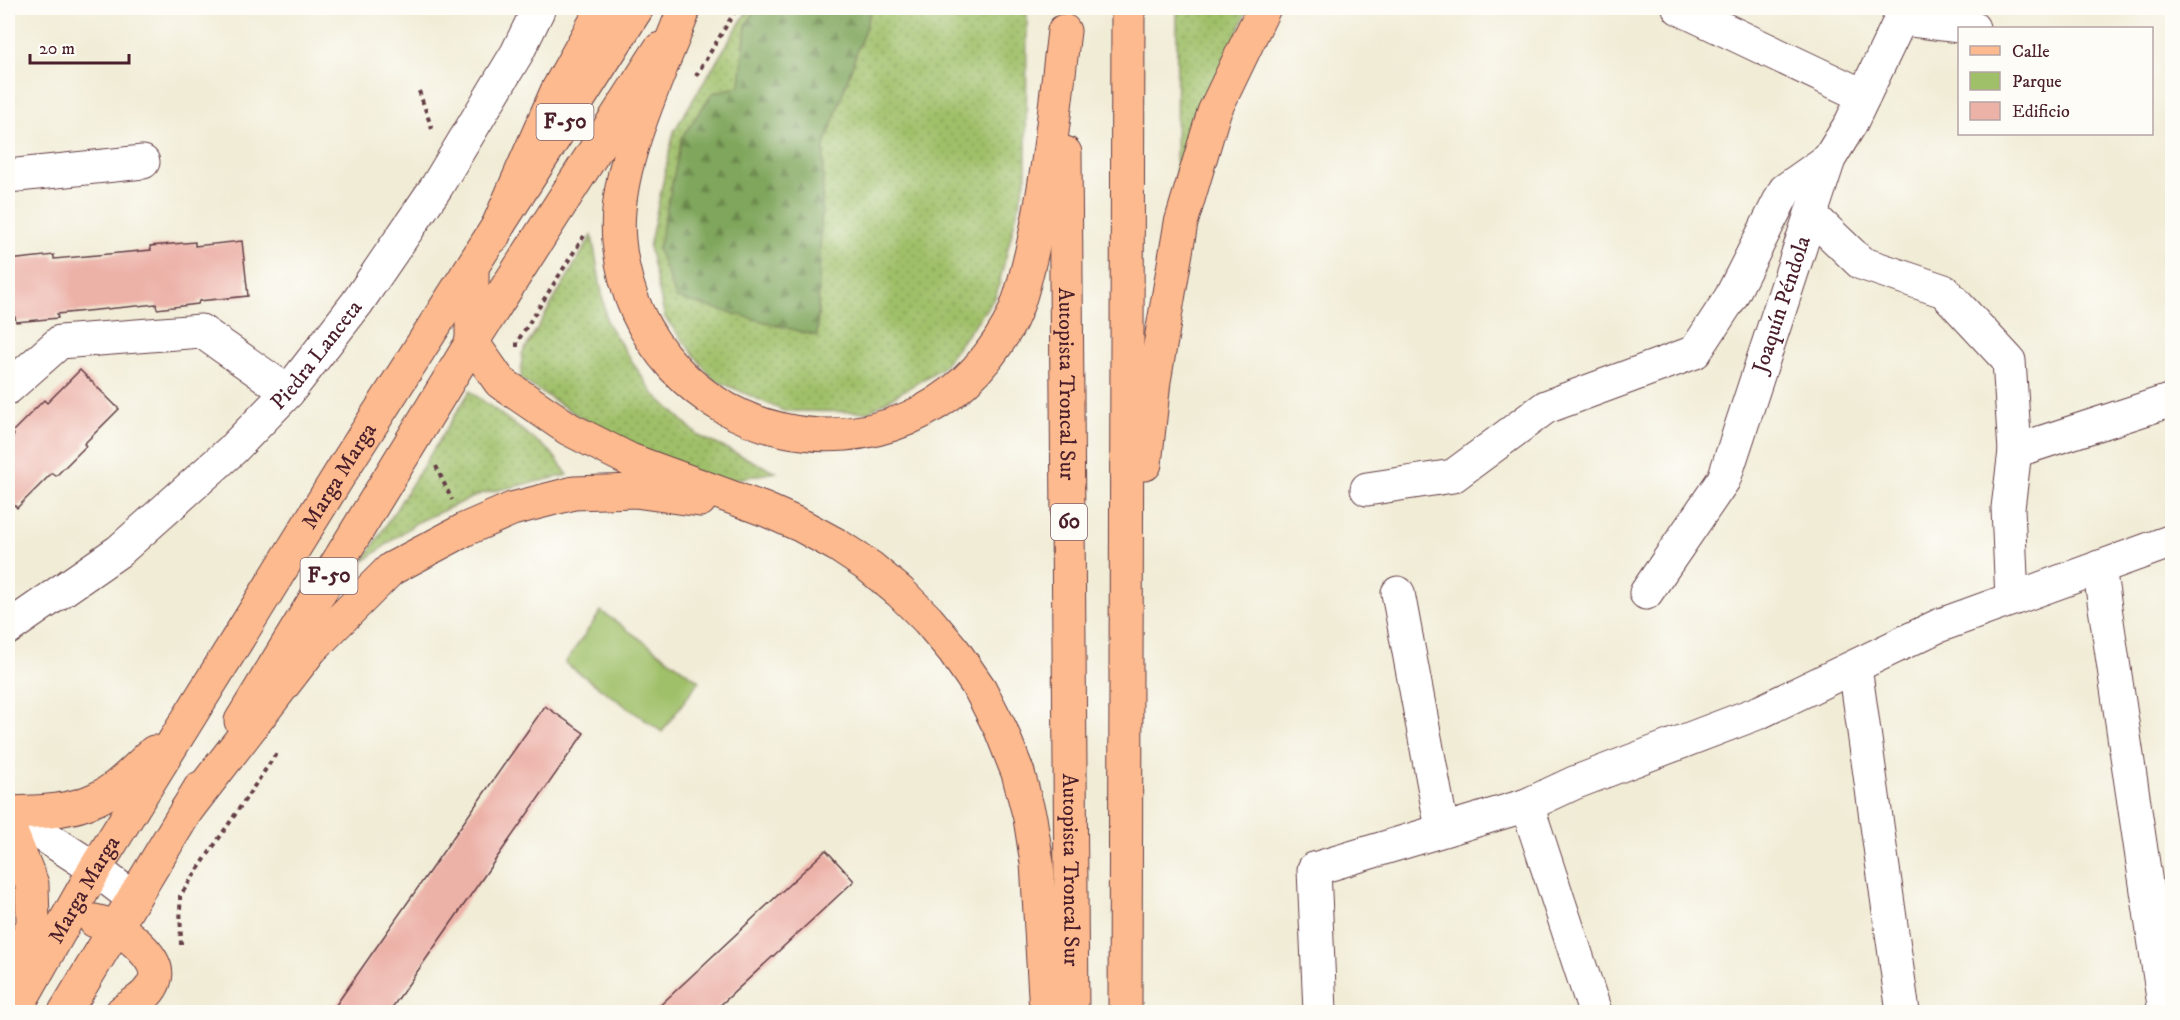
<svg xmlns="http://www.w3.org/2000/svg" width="2180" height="1020" font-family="'IM FELL DW Pica',serif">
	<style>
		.grass { fill: url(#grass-dots); stroke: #746f4a; stroke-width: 1.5 }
		.forest { fill: url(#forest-firs); stroke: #646244; stroke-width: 1.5 }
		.park { fill: #9fbf68; stroke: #746f4a; stroke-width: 1.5 }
		.building { fill: #ecb1a7 }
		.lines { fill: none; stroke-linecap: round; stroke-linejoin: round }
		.minor-casing { stroke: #633e45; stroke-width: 35 }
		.major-casing { stroke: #633e45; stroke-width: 35 }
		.highway-casing { stroke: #633e45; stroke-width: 35 }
		.path { stroke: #633e45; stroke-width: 4; stroke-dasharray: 4.5 4.5; stroke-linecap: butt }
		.minor { stroke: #fff; stroke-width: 33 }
		.major { stroke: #fcba8e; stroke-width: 33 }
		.highway { stroke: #fcba8e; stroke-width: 33 }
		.labels { text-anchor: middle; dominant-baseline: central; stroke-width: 4.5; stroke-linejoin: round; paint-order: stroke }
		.shield { fill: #fdfcf7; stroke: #806168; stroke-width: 1.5 }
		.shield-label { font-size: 21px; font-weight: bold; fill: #4a1f2b }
		.street-label { font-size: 22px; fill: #4a1f2b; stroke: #fdfcf7 }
	</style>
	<defs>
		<pattern id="grass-dots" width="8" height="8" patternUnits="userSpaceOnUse" patternTransform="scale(1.5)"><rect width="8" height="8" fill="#9fbf68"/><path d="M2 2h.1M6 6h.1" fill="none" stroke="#849b56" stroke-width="1.8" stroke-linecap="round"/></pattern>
		<pattern id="forest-firs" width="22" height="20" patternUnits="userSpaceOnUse" patternTransform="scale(1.5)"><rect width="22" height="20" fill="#7fa65c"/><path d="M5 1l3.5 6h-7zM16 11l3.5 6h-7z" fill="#6a874c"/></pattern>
	</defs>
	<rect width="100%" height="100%" fill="#fdfcf7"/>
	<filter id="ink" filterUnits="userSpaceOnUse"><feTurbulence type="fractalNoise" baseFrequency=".0167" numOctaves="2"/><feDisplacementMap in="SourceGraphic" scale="12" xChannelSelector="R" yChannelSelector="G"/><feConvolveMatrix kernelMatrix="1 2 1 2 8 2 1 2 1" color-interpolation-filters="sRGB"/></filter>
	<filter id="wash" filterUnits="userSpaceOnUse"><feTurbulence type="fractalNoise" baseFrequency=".008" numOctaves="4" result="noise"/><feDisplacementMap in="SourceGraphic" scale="24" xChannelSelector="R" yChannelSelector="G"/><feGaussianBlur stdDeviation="1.35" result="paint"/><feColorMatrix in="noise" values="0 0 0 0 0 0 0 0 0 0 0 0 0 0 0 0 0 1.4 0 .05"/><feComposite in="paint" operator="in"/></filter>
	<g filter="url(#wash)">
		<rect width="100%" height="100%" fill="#f1ecd6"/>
		<!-- grass -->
		<g class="grass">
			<path d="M 749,8 L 1027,8 L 1026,177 L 996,296 L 942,368 L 868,412 L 784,411 L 713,379 L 665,318 L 649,247 L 674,131 Z"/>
			<path d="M 1177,8 L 1248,8 L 1176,183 Z"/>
			<path d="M 592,235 L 607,323 L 652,392 L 699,436 L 776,472 L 720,482 L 635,447 L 580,417 L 521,379 L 522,354 Z"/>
			<path d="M 470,391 L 551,452 L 568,475 L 480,494 L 416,523 L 363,562 Z"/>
		</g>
		<!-- forest -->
		<path class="forest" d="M 757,8 L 872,8 L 824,148 L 817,336 L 676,298 L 658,249 L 682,137 L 713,93 L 740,86 L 746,25 Z"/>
		<!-- park -->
		<path class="park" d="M 601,611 L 699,681 L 662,732 L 565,663 Z"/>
		<g id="blocks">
			<!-- building -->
			<g class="building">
				<path d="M 242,241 L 248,296 L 199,301 L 198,304 L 157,309 L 156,304 L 57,314 L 58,318 L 16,322 L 15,317 L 8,318 L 9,260 L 54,255 L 54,259 L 151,250 L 150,246 L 195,242 L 195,246 Z"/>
				<path d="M 80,370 L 119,409 L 84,444 L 86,446 L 56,476 L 52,473 L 17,508 L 8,498 L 8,442 L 14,435 L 12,432 L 44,400 L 47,403 Z"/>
				<path d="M 545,706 L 584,733 L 389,1012 L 331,1012 Z"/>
				<path d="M 826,850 L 854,881 L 713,1012 L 653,1012 Z"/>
			</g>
		</g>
	</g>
	<g filter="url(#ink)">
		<use href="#blocks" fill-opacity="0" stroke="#633e45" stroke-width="1.5"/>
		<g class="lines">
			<!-- minor casing -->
			<g class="minor-casing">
				<g id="minor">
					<path d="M 1679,8 L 1864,96"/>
					<path d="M 1902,19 L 1973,28"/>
					<path d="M 8,176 L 143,162"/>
					<path d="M 1812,216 L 1861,263 L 1944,291 L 2009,361 L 2015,451 L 2008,508 L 2012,599"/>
					<path d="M 8,388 L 60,342 L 201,331 L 288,392"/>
					<path d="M 2015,451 L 2172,400"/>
					<path d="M 1367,489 L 1453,476 L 1546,407 L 1695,352 L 1731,297 L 1785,190 L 1829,159"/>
					<path d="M 2099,567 L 2165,1012"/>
					<path d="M 1398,593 L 1442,829"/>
					<path id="s1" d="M 1646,593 L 1724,479 L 1829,159 L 1851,123 L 1906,8"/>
					<path id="s2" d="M 8,628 L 119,551 L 232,450 L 288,392 L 357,303 L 437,186 L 517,53 L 539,8"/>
					<path d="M 1855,667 L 1903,1012"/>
					<path d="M 1527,805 L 1595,1012"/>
					<path d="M 8,812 L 95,869 L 133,898"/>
					<path d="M 1320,1012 L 1314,869 L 1527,805 L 1574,783 L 1760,712 L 1938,626 L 2172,541"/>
				</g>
			</g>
			<!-- major casing -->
			<g class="major-casing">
				<g id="major">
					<path d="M 241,721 L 472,342 L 660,49"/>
					<path d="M 9,813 C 39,812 69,812 96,799 C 118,789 136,768 154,752"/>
					<path d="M 8,825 L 32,884 L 33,924 L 8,983"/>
					<path d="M 95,921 C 102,923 111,924 117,928 C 131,937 161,961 155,979 C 151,995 134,1003 122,1012"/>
					<path id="s3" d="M 14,1012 L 95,869 L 188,719 L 348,461 L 637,8"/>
					<path d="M 65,1012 L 200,788"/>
				</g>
			</g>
			<!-- highway casing -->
			<g class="highway-casing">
				<g id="highway">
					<path d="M 682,15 C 657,80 612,171 619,241 C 639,448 905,509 1008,326 C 1020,304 1025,279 1031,255 C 1048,182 1055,106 1064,31"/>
					<path id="s4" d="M 1065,153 L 1072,1012"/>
					<path d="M 493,237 L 557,91 L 603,8"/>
					<path d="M 472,270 L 472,342 L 500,382 L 569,429 L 630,460 L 766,510 L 802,526 L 837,545 L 870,567 L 900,592 L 928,620 L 954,651 L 980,689 L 1001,730 L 1018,773 L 1030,818 L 1037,863 L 1046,1012"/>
					<path d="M 1145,464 L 1154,381 L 1181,223 L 1214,112 L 1264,8"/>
					<path d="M 186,811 L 311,649 L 391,569 L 466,529 L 512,509 L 574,493 L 635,491 L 700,500"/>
					<path d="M 1125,1012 L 1128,8"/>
				</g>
			</g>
			<!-- path -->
			<g class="path">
				<path d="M 696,76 L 737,8"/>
				<path d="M 419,91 L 432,129"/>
				<path d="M 517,347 L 517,342 L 584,236"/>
				<path d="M 436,466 L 452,500"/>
				<path d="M 181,945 L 180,896 L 276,754"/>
			</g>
			<!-- minor -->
			<use href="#minor" class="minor"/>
			<!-- major -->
			<use href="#major" class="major"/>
			<!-- highway -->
			<use href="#highway" class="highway"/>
		</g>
	</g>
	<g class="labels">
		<!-- shield labels -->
		<g class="shield">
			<rect x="536.5" y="104" width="57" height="36" rx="4.5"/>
			<rect x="1051" y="504" width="36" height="36" rx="4.5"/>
			<rect x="300.5" y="558" width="57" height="36" rx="4.5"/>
		</g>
		<g class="shield-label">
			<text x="565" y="122">F-50</text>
			<text x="1069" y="522">60</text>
			<text x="329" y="576">F-50</text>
		</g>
		<!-- street labels -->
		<g class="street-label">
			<text stroke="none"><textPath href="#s1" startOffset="322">Joaquín Péndola</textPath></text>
			<text stroke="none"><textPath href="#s2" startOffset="414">Piedra Lanceta</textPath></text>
			<text stroke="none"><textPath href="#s4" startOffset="231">Autopista Troncal Sur</textPath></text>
			<text stroke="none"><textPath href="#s3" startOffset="627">Marga Marga</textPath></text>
			<text stroke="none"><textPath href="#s4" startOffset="717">Autopista Troncal Sur</textPath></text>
			<text stroke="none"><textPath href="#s3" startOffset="141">Marga Marga</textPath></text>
		</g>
	</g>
	<!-- margin -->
	<rect width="2180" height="1020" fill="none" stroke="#fdfcf7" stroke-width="30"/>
	<!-- legend -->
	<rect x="1958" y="27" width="195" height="108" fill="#fdfcf7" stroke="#b5a4a5" stroke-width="1.5"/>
	<rect x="1970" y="46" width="30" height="9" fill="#fcba8e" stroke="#b5a4a5" stroke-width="1.5"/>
	<text x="2012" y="57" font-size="18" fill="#4a1f2b">Calle</text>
	<rect x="1970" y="72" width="30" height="18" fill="#9fbf68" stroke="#b5a4a5" stroke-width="1.5"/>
	<text x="2012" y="87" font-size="18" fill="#4a1f2b">Parque</text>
	<rect x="1970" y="102" width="30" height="18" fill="#ecb1a7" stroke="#b5a4a5" stroke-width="1.5"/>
	<text x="2012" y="117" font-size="18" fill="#4a1f2b">Edificio</text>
	<!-- scale -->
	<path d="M30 54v9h99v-9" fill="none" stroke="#4a1f2b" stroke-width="3"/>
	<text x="39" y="54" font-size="18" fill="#4a1f2b" stroke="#fdfcf7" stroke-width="4.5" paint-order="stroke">20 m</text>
</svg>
